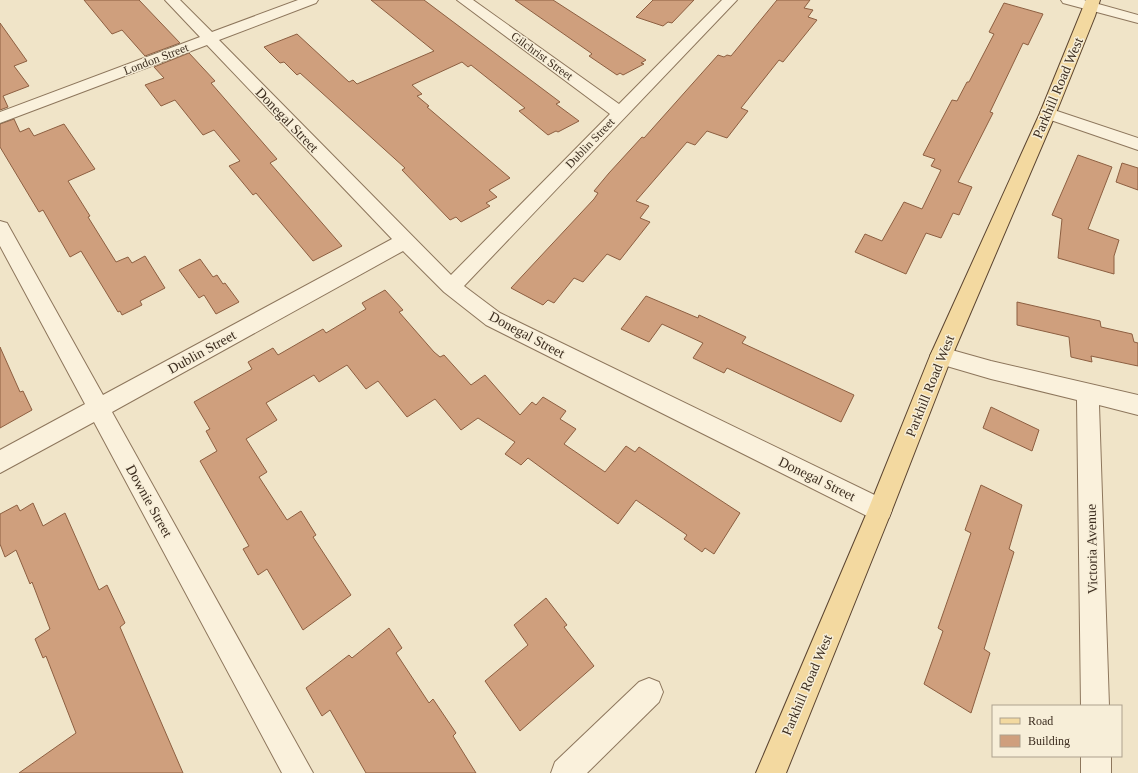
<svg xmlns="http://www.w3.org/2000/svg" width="1138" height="773" font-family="Georgia,serif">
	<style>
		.building { fill: #cf9f7d; stroke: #8d5f41 }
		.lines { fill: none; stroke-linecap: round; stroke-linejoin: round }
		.minor-casing { stroke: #8d765c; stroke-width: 2 }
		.major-casing { stroke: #5b4430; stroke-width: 2 }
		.minor { fill: #faf1dc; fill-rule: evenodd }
		.major { fill: #f3d9a0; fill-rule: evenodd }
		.labels { text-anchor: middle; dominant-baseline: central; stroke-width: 3; stroke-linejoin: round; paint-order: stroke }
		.far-street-label { font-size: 12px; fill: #3d2e20; stroke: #f7eed8 }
		.street-label { font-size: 14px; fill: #3d2e20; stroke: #f7eed8 }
	</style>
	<rect width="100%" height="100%" fill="#f0e4c8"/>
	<!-- building -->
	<g class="building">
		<path d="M 84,0 L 139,0 L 180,43 L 145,56 L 122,30 L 112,34 Z"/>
		<path d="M 371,0 L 424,0 L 560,102 L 556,104 L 579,121 L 558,132 L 556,131 L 548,135 L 519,111 L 525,108 L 471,65 L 468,67 L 462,62 L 412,85 L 422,94 L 417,96 L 429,106 L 427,107 L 510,178 L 489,190 L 497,197 L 486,203 L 490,206 L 461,222 L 456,217 L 450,220 L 402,170 L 405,168 L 300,73 L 297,75 L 284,62 L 280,63 L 264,47 L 297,34 L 349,82 L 353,80 L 357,84 L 434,51 Z"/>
		<path d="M 515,0 L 553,0 L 646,60 L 641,63 L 644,64 L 623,75 L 620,73 L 617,75 L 589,56 L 592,54 L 591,53 Z"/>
		<path d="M 653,0 L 694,0 L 672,23 L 668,22 L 663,26 L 636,17 Z"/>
		<path d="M 777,0 L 810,0 L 804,8 L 813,10 L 808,17 L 817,20 L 783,62 L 779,60 L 741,108 L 748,111 L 727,138 L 707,131 L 695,145 L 687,142 L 636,201 L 649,206 L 640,218 L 650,222 L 620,260 L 607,254 L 583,282 L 574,278 L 554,303 L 548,300 L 543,305 L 511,288 L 594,199 L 598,193 L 594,191 L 609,173 L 642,137 L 644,138 L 718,55 L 724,57 L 727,55 L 731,56 Z"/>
		<path d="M 1004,3 L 1043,14 L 1028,45 L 1023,43 L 990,112 L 993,113 L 958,182 L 972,187 L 959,215 L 953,213 L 941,238 L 926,233 L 906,274 L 855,252 L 865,234 L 882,241 L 904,202 L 922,209 L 941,170 L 931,166 L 935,159 L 923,155 L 952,100 L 957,101 L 967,82 L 969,82 L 994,34 L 989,32 Z"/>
		<path d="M 0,23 L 27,61 L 14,66 L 29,86 L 3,96 L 8,107 L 0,110 Z"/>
		<path d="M 189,53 L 215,81 L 211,83 L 277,159 L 270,163 L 342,246 L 313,261 L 256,193 L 253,195 L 229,166 L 240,161 L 214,130 L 203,135 L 175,100 L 161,106 L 145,85 L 164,78 L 154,67 Z"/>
		<path d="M 14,119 L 20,132 L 29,128 L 34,136 L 64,124 L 95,169 L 68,181 L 90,216 L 88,217 L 116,262 L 128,257 L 132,263 L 145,256 L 165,288 L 140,301 L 142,305 L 122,315 L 120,311 L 118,312 L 81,251 L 70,257 L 43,210 L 39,212 L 0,147 L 0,124 Z"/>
		<path d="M 1078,155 L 1112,167 L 1088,229 L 1119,240 L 1114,256 L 1114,274 L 1058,258 L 1062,219 L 1052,215 Z"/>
		<path d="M 1122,163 L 1138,168 L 1138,190 L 1116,182 Z"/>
		<path d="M 200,259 L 213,277 L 217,275 L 223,284 L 225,283 L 239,302 L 216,314 L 204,295 L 199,298 L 179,270 Z"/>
		<path d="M 385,290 L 403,310 L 399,312 L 434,352 L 440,357 L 444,355 L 471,385 L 485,375 L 520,415 L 532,402 L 536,405 L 543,397 L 566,411 L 560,419 L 576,429 L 564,444 L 605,472 L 626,446 L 635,452 L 639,447 L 740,513 L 714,554 L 705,548 L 702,552 L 684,539 L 687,535 L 636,500 L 618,524 L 528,458 L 521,465 L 505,454 L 515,442 L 478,418 L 461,430 L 435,399 L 407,417 L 378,381 L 366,389 L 347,365 L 319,382 L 314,375 L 266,403 L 277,420 L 246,439 L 267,472 L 259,477 L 287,520 L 301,511 L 316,535 L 313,537 L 351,595 L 303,630 L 267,569 L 258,575 L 243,549 L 249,546 L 200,461 L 217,451 L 206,431 L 210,429 L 194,402 L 252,369 L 248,362 L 273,348 L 278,355 L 323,329 L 326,333 L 366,309 L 362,303 Z"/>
		<path d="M 646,296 L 698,318 L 699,315 L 746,337 L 742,343 L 854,395 L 841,422 L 727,368 L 724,373 L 693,358 L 703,343 L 662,324 L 649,342 L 621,329 Z"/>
		<path d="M 1017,302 L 1100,321 L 1101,327 L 1132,334 L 1134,342 L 1138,343 L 1138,366 L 1091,356 L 1092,362 L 1071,357 L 1069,337 L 1017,325 Z"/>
		<path d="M 0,347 L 20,392 L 23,391 L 32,410 L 0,428 Z"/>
		<path d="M 991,407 L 1039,430 L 1032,451 L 983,428 Z"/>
		<path d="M 981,485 L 1022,505 L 1009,549 L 1014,552 L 984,649 L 990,653 L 971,713 L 924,684 L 943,631 L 938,628 L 971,533 L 965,530 Z"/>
		<path d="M 33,503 L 43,526 L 65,513 L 99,590 L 107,585 L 125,623 L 120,627 L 183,773 L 19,773 L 76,733 L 46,656 L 43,658 L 35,639 L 50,629 L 32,582 L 30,584 L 16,550 L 5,557 L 0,544 L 0,514 L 17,505 L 20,511 Z"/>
		<path d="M 546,598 L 567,625 L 564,627 L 594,666 L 520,731 L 485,681 L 528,645 L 514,625 Z"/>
		<path d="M 389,628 L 402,648 L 396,653 L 429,703 L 433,699 L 456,733 L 453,736 L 476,773 L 366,773 L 330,710 L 322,716 L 306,688 L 349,655 L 352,658 Z"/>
	</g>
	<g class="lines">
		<!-- minor casing -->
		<g class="minor-casing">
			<g id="minor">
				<path d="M 165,0 L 180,0 L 212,32 L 298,0 L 318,0 L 316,3 L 219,40 L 451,275 L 610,114 L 457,0 L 473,0 L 619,104 L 722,0 L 737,0 L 464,286 L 500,313 L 889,502 L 892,510 L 889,518 L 880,522 L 871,518 L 486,325 L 444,292 L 403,251 L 112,412 L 313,773 L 282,773 L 94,422 L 0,473 L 0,450 L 85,404 L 0,246 L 0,221 L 7,223 L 103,395 L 392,239 L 207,45 L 0,123 L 0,112 L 200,37 Z"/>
				<path d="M 1061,0 L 1084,0 L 1138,15 L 1138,23 L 1063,3 Z"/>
				<path d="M 1048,108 L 1138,138 L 1138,150 L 1042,117 L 1040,113 L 1042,109 Z"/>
				<path d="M 941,347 L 991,361 L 1138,395 L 1138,415 L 1099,405 L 1109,706 L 1081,706 L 1077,400 L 991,379 L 933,362 L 930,356 L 933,350 Z"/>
				<path d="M 649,678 L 659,682 L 663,692 L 659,702 L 587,773 L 551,773 L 555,762 L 639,682 Z"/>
				<rect x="1081" y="756" width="30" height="17"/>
			</g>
		</g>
		<!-- major casing -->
		<g class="major-casing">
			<path id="major" d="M 1086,0 L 1100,0 L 1095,16 L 1056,113 L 952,356 L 892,510 L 786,773 L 756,773 L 868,510 L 930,356 L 1040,113 Z"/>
		</g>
		<!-- minor -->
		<use href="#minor" class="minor"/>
		<!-- major -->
		<use href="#major" class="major"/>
	</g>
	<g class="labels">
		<!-- far-street labels -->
		<g class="far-street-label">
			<text transform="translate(542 56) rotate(36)">Gilchrist Street</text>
			<text transform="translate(156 59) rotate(-21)">London Street</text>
			<text transform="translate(590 143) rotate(-46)">Dublin Street</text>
		</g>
		<!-- street labels -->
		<g class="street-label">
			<text transform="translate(1058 88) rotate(-67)">Parkhill Road West</text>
			<text transform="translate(287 120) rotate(46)">Donegal Street</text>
			<text transform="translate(527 335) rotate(28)">Donegal Street</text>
			<text transform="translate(202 352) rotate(-29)">Dublin Street</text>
			<text transform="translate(930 386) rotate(-68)">Parkhill Road West</text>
			<text transform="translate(817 479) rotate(26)">Donegal Street</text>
			<text transform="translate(149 501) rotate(61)">Downie Street</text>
			<text transform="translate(1092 549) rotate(-91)">Victoria Avenue</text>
			<text transform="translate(807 685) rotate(-67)">Parkhill Road West</text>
		</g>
	</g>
	<!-- legend -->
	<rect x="992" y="705" width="130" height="52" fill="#f7eed8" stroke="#ada18e"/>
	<rect x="1000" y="718" width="20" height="6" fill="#f3d9a0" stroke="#ada18e"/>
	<text x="1028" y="725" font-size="12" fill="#3d2e20">Road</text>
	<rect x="1000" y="735" width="20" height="12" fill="#cf9f7d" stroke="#ada18e"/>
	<text x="1028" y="745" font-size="12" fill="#3d2e20">Building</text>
</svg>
